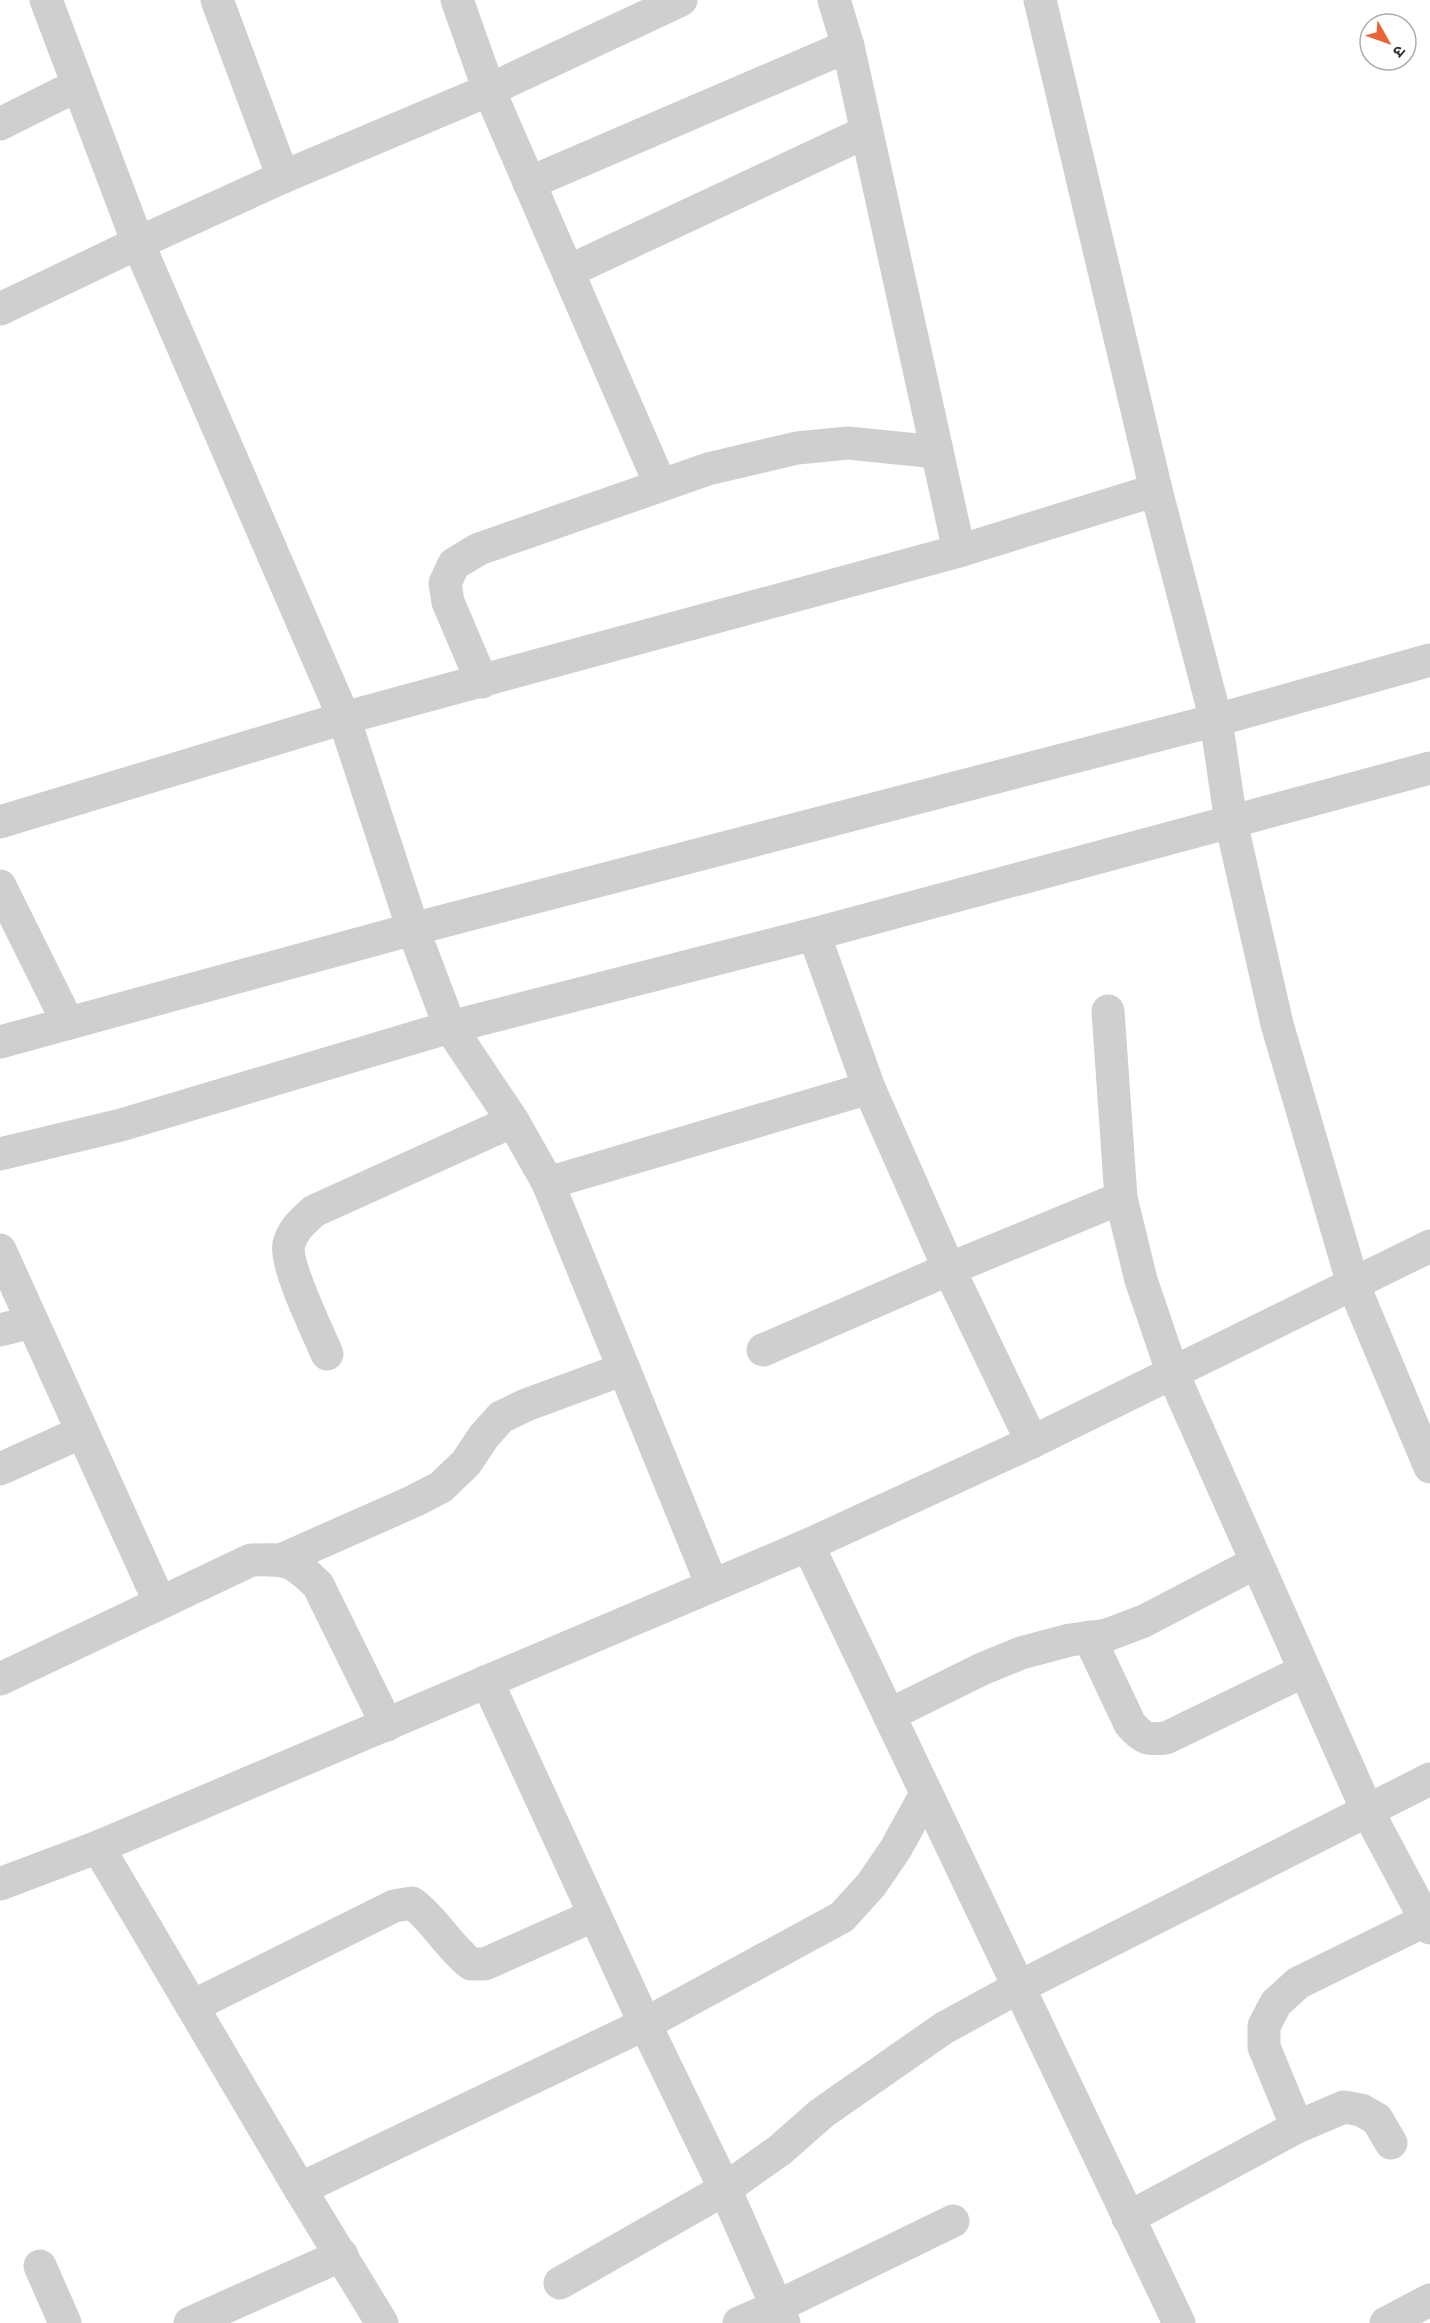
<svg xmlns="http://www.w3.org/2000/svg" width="1430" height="2323" font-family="Arial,'Noto Sans Devanagari',sans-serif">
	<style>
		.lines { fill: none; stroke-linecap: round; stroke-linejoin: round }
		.street { stroke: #cfcfcf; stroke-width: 33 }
	</style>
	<rect width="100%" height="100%" fill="#fff"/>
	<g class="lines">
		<!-- street -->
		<g class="street">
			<path d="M 46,0 L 138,243 L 344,718 L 413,929 L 450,1027 L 513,1121 L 548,1183 L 712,1585"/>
			<path d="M 217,0 L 283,177"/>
			<path d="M 457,0 L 489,90 L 660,484"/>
			<path d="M 834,0 L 848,46 L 959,551"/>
			<path d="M 1040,0 L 1156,490 L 1216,720 L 1231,822 L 1277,1024 L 1353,1284 L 1430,1467"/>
			<path d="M 0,124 L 78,85"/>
			<path d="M 529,183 L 848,46"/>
			<path d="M 569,271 L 866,132"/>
			<path d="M 0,309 L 138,243 L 283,177 L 489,90 L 681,0"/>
			<path d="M 482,682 L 448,602 L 445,583 L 454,564 L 479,549 L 708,469 L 797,448 L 848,443 L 937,452"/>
			<path d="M 0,822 L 344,718 L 959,551 L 1156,490"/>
			<path d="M 0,886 L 68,1023"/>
			<path d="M 814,934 L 869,1088 L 949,1269 L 1032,1442"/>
			<path d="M 1108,1011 L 1121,1198 L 1141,1280 L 1173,1374 L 1367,1810 L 1430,1928"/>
			<path d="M 0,1042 L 413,929 L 1216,720 L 1430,660"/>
			<path d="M 0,1154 L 121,1125 L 450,1027 L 814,934 L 1430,768"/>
			<path d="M 548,1183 L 869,1088"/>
			<path d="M 0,1250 L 160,1603"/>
			<path d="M 0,1330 L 32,1322"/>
			<path d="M 763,1350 L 949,1269 L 1121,1198"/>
			<path d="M 327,1354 C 318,1332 284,1264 289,1244 C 293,1229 303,1221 314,1211 L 513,1121"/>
			<path d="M 0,1469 L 82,1432"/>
			<path d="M 808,1545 L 1179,2323"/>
			<path d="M 283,1559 L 414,1501 L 441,1487 L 466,1463 L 484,1436 L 501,1417 L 526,1405 L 624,1369"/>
			<path d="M 1089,1637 L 1130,1724 C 1143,1739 1147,1740 1166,1738 L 1304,1671"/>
			<path d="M 0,1679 L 251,1560 C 288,1559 291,1559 318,1585 L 387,1725"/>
			<path d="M 487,1681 L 645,2024 L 725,2189 L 784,2323"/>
			<path d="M 889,1715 L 982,1669 L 1021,1653 L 1070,1640 L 1107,1635 L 1144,1621 L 1255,1563"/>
			<path d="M 98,1847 L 300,2189 L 382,2323"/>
			<path d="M 0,1884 L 98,1847 L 808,1545 L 1032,1442 L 1430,1246"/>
			<path d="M 193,2006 L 394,1906 L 412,1903 C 435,1920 448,1946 471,1964 L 485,1964 L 595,1915"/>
			<path d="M 1297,2127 L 1264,2047 L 1264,2026 L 1276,2003 L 1298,1983 L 1426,1920"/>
			<path d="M 300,2189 L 645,2024 L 842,1917 L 871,1885 L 895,1850 L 926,1794"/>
			<path d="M 1128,2218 L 1297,2127 L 1344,2107 L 1361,2110 L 1377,2119 L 1391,2143"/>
			<path d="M 40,2266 L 65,2323"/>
			<path d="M 560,2283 L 725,2189 L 780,2150 L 822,2113 L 944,2028 L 1017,1988 L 1430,1779"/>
			<path d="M 190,2323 L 342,2255"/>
			<path d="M 739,2323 L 776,2307 L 953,2221"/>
			<path d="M 1386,2323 L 1430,2300"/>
		</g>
	</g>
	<!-- north arrow -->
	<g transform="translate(1388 42) rotate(130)"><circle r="28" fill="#ffffff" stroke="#adadad" stroke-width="1.5"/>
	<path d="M0-4.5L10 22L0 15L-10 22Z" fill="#e96534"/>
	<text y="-9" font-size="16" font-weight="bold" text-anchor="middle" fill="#323232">उ</text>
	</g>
</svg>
